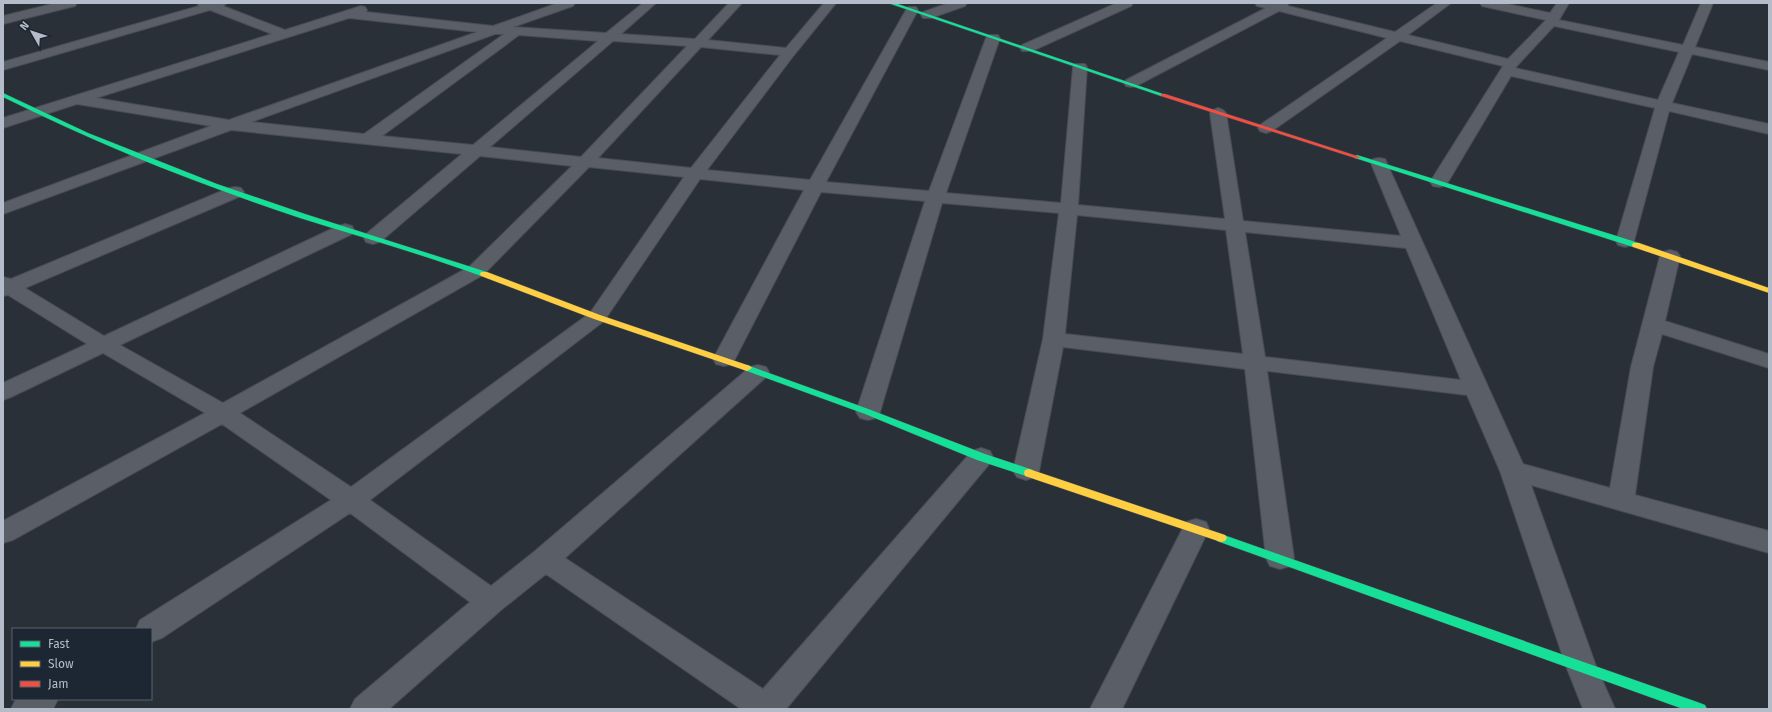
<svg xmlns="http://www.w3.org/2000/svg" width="1772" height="712" font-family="'Fira Sans',sans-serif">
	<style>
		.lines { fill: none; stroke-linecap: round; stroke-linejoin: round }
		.street-casing { stroke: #484c53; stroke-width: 2 }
		.fast-casing { stroke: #484c53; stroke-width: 1 }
		.slow-casing { stroke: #484c53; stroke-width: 1 }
		.jam-casing { stroke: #484c53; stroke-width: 1 }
		.street { fill: #5a5e66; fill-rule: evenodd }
		.fast { fill: #16e098; fill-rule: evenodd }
		.slow { fill: #ffcf43; fill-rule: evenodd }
		.jam { fill: #f24e42; fill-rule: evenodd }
	</style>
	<rect width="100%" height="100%" fill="#2a3038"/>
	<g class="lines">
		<!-- street casing -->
		<g class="street-casing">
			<g id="street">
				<path d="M 56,3 L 77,3 L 75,6 L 3,24 L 3,16 Z"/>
				<path d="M 197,3 L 227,3 L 223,6 L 285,30 L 361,6 L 365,7 L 367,10 L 366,12 L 493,26 L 558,3 L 575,3 L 573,6 L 513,27 L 606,33 L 643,3 L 656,3 L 621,34 L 695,39 L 729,3 L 742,3 L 708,40 L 786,48 L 824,3 L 836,3 L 794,55 L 707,170 L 810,180 L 906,10 L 908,7 L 916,7 L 918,10 L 826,182 L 929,191 L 986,38 L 988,35 L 998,35 L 1000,38 L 946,193 L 1061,203 L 1073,67 L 1075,64 L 1085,64 L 1087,67 L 1078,205 L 1225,219 L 1210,113 L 1213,110 L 1218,108 L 1223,110 L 1226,113 L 1243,221 L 1401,236 L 1371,163 L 1373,159 L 1379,158 L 1385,159 L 1523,464 L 1610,488 L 1631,367 L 1660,256 L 1663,252 L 1670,250 L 1677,252 L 1680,256 L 1665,321 L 1769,354 L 1769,368 L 1662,334 L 1653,367 L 1635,495 L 1769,531 L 1769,553 L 1531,485 L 1596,666 L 1615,709 L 1583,709 L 1566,666 L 1500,471 L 1467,395 L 1267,371 L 1294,558 L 1290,566 L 1280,569 L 1270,566 L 1266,558 L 1245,369 L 1063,347 L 1039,471 L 1035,477 L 1026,480 L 1017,477 L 1013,471 L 1043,339 L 1059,213 L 942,203 L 880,412 L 876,418 L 868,420 L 860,418 L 856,412 L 925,201 L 821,192 L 735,359 L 732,364 L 724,366 L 716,364 L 713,359 L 804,190 L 700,179 L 604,321 L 370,500 L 491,586 L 535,551 L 750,367 L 758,365 L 766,367 L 769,372 L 766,377 L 565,558 L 763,689 L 972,451 L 981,448 L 990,451 L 993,457 L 990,463 L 786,709 L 741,709 L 546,574 L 501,610 L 389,709 L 350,709 L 355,699 L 470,602 L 350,513 L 162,638 L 151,642 L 151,629 L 136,629 L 140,620 L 331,500 L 222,424 L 13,540 L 3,543 L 3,521 L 205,413 L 103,353 L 11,397 L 3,400 L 3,383 L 87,344 L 8,295 L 3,296 L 3,277 L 11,279 L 229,188 L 235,187 L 241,188 L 244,192 L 241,196 L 25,288 L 104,336 L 338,226 L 345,224 L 352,226 L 354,230 L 352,234 L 120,345 L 223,403 L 469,267 L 572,166 L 480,156 L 380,242 L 373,244 L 366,242 L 364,238 L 366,234 L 462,154 L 231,130 L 3,214 L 3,203 L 211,126 L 77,104 L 3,128 L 3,118 L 272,34 L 210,10 L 3,70 L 3,62 L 199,6 ZM 349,18 L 477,32 L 229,120 L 96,98 ZM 495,34 L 504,34 L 364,134 L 251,122 ZM 519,35 L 598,41 L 473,145 L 382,136 ZM 613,41 L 687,46 L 581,157 L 490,147 ZM 701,47 L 780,55 L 691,168 L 598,158 ZM 589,167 L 684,177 L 590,313 L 351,487 L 240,413 L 483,275 ZM 1077,215 L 1226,230 L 1243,354 L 1065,334 ZM 1245,232 L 1406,248 L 1461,380 L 1265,357 Z"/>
				<path d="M 949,3 L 967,3 L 965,6 L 931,18 L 923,18 L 921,15 L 923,12 Z"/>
				<path d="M 1117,3 L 1133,3 L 1131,6 L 1032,51 L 1022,51 L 1020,48 L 1022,45 Z"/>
				<path d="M 1255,3 L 1288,3 L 1288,6 L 1395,32 L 1437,3 L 1451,3 L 1408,35 L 1508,59 L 1546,20 L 1482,6 L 1480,3 L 1503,3 L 1550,13 L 1557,3 L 1569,3 L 1559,20 L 1683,45 L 1701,3 L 1713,3 L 1695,47 L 1769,62 L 1769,70 L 1692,54 L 1672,103 L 1769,124 L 1769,134 L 1669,111 L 1634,241 L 1632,245 L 1625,247 L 1618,245 L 1616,241 L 1655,108 L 1511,76 L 1448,182 L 1445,186 L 1439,187 L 1433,186 L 1430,182 L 1503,66 L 1400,41 L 1272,131 L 1266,133 L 1260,131 L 1258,128 L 1260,125 L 1387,38 L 1279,11 L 1136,86 L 1131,87 L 1126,86 L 1124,83 L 1126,80 L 1266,8 L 1257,6 ZM 1554,26 L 1679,52 L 1658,100 L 1515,68 Z"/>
				<path d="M 1196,519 L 1206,522 L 1209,529 L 1122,709 L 1090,709 L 1186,522 Z"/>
				<path d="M 16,699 L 58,699 L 53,709 L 11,709 Z"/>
			</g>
		</g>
		<!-- fast casing -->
		<g class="fast-casing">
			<g id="fast">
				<path d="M 888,3 L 895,3 L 1166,95 L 1161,96 Z"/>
				<path d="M 3,93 L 88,133 L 217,184 L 305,214 L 487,272 L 488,274 L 487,276 L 481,276 C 422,254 360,237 300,218 C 198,184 99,145 3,97 Z"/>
				<path d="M 1357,155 L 1639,243 L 1640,245 L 1639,247 L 1633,247 L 1355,158 L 1354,157 Z"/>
				<path d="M 747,365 L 871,410 L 985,454 L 1033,470 L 1034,473 L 1033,476 L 1029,477 L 977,460 L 865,414 L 744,370 L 742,368 Z"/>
				<path d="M 1221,534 L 1700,703 L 1705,705 L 1707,709 L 1683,709 L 1217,541 L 1215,538 L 1217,535 Z"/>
			</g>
		</g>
		<!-- slow casing -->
		<g class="slow-casing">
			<g id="slow">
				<path d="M 1633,243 L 1639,243 L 1769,288 L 1769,293 L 1633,247 L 1632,245 Z"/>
				<path d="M 481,272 L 487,272 L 600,315 L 750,366 L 752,368 L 747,371 L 744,370 L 594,319 L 481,276 L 480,274 Z"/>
				<path d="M 1029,469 L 1225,535 L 1227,538 L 1225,541 L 1221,542 L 1025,476 L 1024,473 L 1025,470 Z"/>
			</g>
		</g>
		<!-- jam casing -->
		<g class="jam-casing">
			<path id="jam" d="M 1161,94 L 1165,94 L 1360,157 L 1357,159 L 1355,158 L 1161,96 Z"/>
		</g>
		<!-- street -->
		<use href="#street" class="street"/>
		<!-- fast -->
		<use href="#fast" class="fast"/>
		<!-- slow -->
		<use href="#slow" class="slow"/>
		<!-- jam -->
		<use href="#jam" class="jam"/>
	</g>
	<!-- border -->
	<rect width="1772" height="712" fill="none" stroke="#b4bcc9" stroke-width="8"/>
	<!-- legend -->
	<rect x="12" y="628" width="140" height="72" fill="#1d2633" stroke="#59626f"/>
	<rect x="20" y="641" width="20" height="6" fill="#16e098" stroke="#59626f"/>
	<text x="48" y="648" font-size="12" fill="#b4bcc9">Fast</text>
	<rect x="20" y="661" width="20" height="6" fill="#ffcf43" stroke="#59626f"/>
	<text x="48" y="668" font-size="12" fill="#b4bcc9">Slow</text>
	<rect x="20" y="681" width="20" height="6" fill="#f24e42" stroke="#59626f"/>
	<text x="48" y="688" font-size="12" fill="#b4bcc9">Jam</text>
	<!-- north arrow -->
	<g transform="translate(32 32) rotate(309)" stroke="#1d2633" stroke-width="3" paint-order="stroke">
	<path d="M0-3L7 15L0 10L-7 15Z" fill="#b4bcc9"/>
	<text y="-6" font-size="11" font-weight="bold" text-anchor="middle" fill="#b4bcc9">N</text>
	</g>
</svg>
